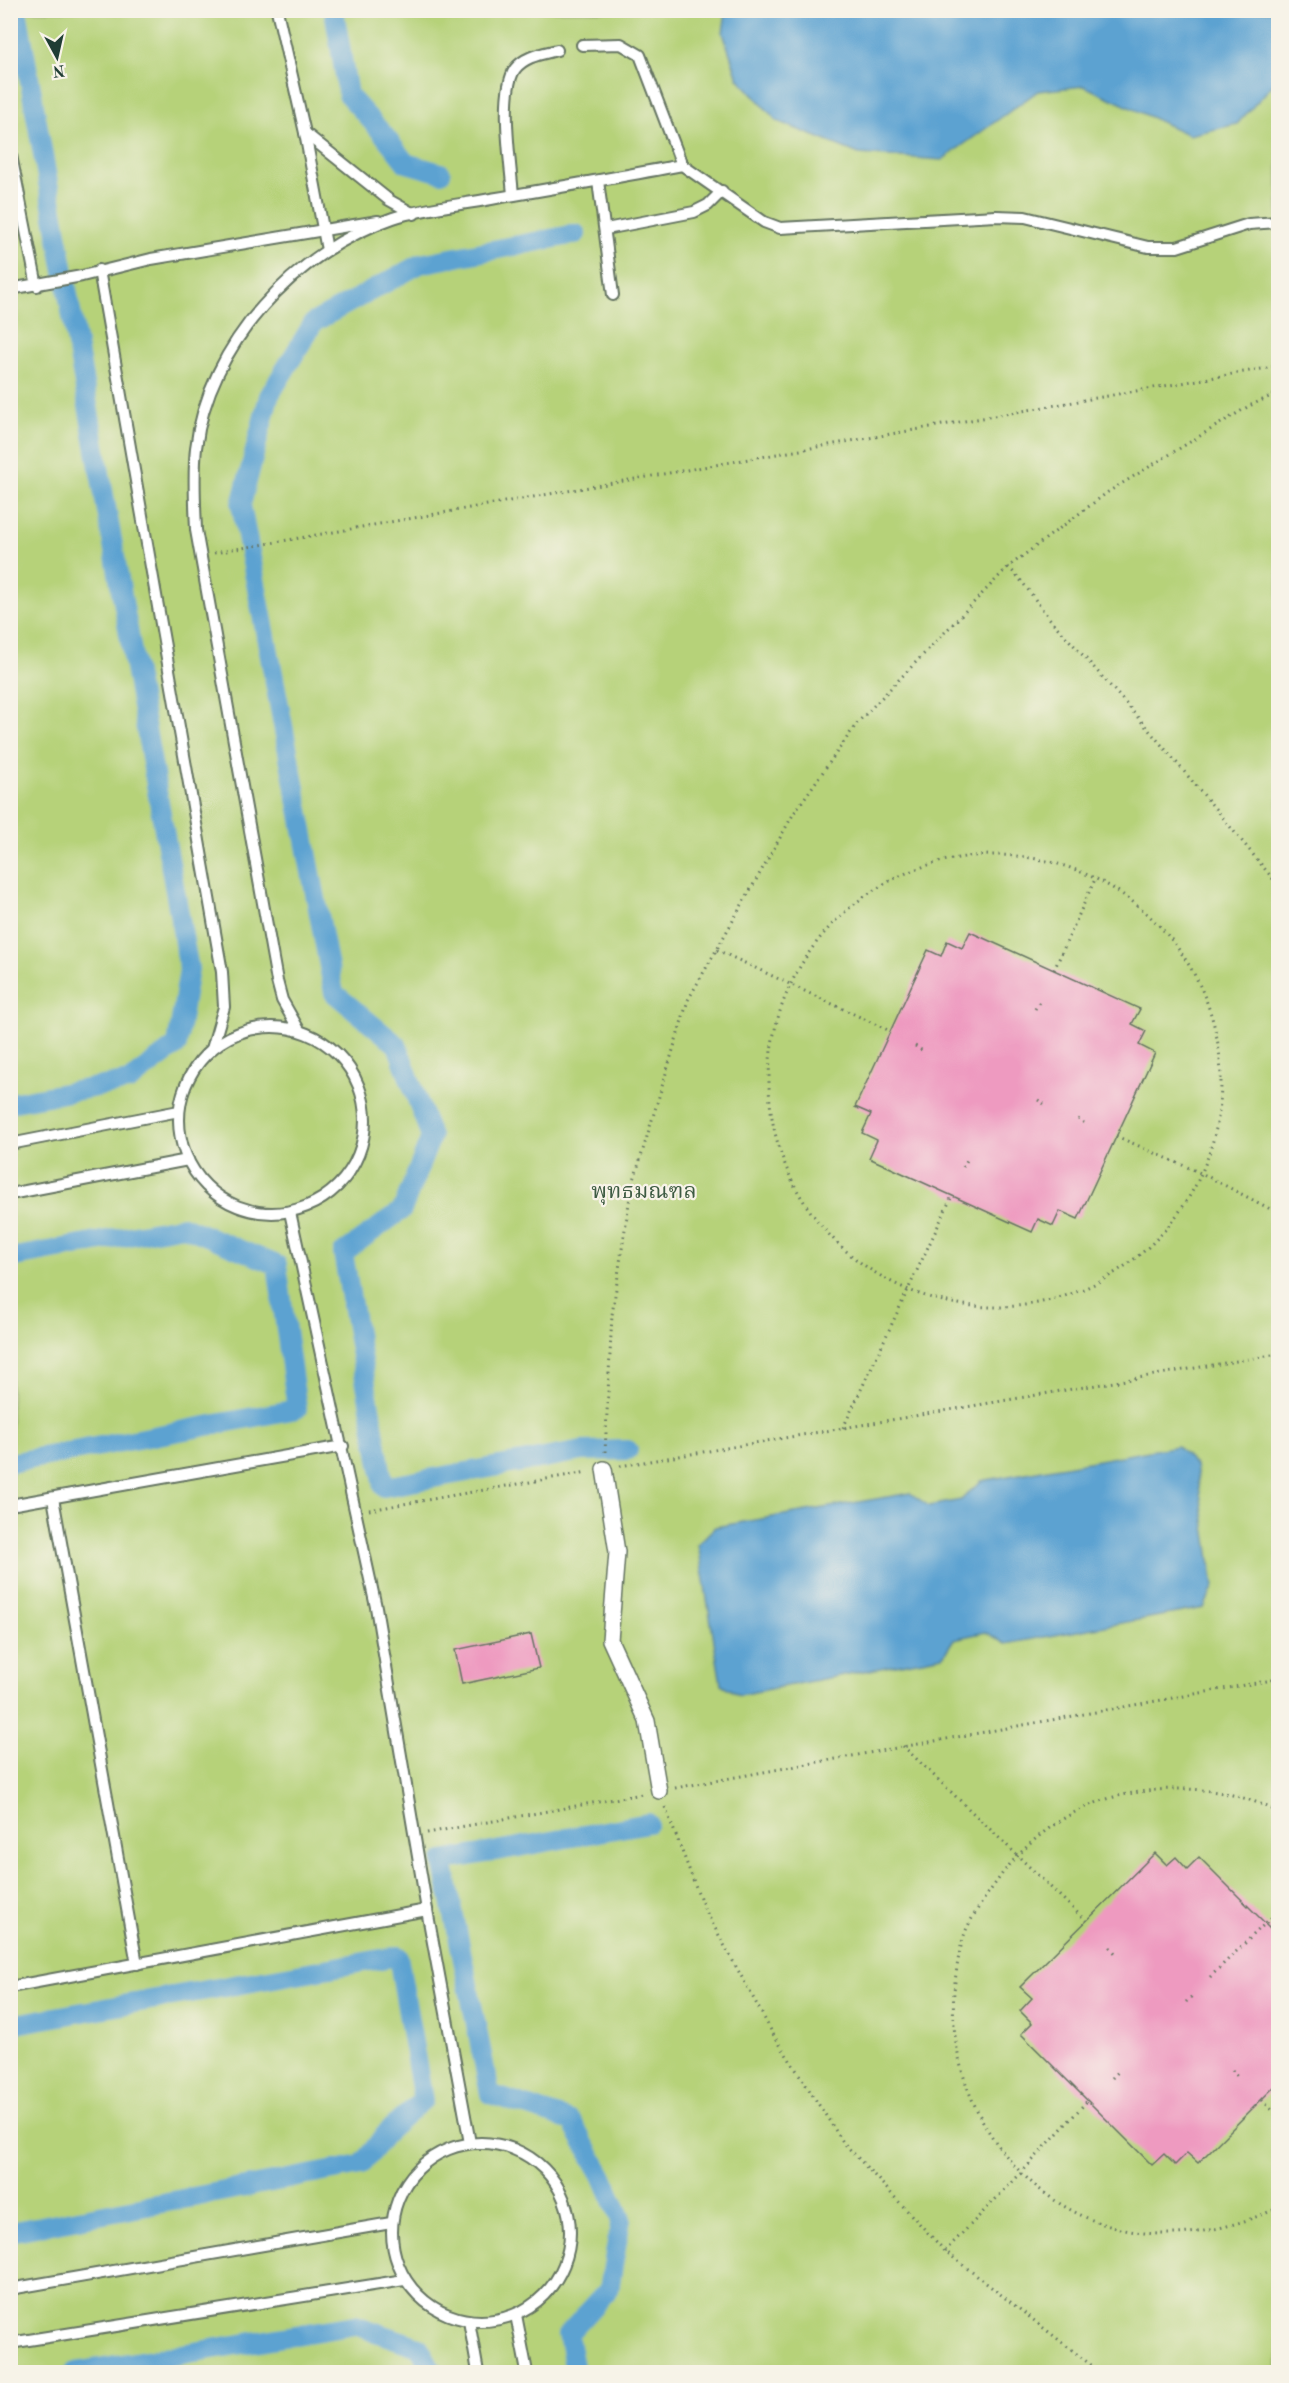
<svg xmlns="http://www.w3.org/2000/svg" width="1289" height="2383" font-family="'Old Standard TT','Noto Serif Thai',serif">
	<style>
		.green { fill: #b6d279; stroke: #6a8856; stroke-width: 1.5 }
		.water { fill: #5ba2d1; stroke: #3d7082; stroke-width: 1.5 }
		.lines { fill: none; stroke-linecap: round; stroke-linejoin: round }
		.canal { stroke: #5ba2d1; stroke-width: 20 }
		.building { fill: #ee9ac0 }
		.service-casing { stroke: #667563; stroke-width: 14 }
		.pedestrian-casing { stroke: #667563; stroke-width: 18 }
		.path { stroke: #667563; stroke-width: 3; stroke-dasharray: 1.5 4.5; stroke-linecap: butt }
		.service { stroke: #fff; stroke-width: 10 }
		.pedestrian { stroke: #fff; stroke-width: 15 }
		.labels { text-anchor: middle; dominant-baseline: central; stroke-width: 4.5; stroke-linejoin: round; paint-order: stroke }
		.park-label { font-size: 22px; fill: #3d5b42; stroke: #f7f3e8 }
	</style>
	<rect width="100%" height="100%" fill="#f7f3e8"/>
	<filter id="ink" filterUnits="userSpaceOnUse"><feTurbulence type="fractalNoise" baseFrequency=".0167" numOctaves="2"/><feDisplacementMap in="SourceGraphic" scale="12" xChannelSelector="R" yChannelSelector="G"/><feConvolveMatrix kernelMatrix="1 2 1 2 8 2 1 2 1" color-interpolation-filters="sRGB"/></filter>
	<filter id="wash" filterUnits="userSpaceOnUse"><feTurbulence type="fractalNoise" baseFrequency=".008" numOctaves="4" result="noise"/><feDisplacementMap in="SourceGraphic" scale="24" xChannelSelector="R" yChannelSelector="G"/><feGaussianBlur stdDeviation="1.35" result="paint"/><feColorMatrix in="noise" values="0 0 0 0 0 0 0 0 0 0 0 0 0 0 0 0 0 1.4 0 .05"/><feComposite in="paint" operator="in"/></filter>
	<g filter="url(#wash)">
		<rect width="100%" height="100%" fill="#e9deba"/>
		<!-- green -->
		<rect class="green" x="11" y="11" width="1267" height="2361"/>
		<!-- water -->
		<g class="water">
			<path d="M 726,11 L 1278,11 L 1278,79 L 1237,124 L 1189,135 L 1084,86 L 1038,91 L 942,160 L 859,154 L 777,121 L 738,78 L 723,33 Z"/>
			<path d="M 1177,1446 L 1196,1466 L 1214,1586 L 1204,1608 L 1006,1644 L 986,1632 L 954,1639 L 943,1656 L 739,1695 L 721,1684 L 698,1544 L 715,1527 L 910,1493 L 929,1506 L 961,1500 L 981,1481 Z"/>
		</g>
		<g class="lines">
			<!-- canal -->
			<g class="canal">
				<path d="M 334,10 L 348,95 L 384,135 L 406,163 L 441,173"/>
				<path d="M 576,234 L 420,264 L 314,322 L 269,396 L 241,505 L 334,993 L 397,1045 L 431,1137 L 402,1210 L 343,1253 L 384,1487 L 582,1451 L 628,1450"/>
				<path d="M 10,1103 L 129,1081 L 177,1045 L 189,969 L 17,10"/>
				<path d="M 10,1258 L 183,1226 L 277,1265 L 297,1409 L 10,1463"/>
				<path d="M 10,2025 L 398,1956 L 423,2100 L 388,2131 L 361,2165 L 10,2232"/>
				<path d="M 75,2372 L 355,2325 L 419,2347 L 433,2372"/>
				<path d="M 575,2372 L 568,2334 L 609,2289 L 621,2219 L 602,2175 L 571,2121 L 490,2094 L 443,1861 L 648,1823"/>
			</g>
		</g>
		<g id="blocks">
			<!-- building -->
			<g class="building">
				<path d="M 970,932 L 1140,1009 L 1132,1024 L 1146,1031 L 1139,1045 L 1155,1053 L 1078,1219 L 1060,1211 L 1053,1226 L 1038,1219 L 1032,1232 L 869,1158 L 877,1140 L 862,1133 L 871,1114 L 855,1107 L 928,950 L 941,956 L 947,941 L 962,948 Z"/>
				<path d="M 531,1634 L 539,1668 L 462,1684 L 455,1650 Z"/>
				<path d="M 1155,1853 L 1167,1865 L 1176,1857 L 1187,1869 L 1199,1857 L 1278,1936 L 1278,2083 L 1198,2163 L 1187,2153 L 1175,2165 L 1164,2154 L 1152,2165 L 1021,2034 L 1032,2023 L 1020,2011 L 1032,1998 L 1020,1987 Z"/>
			</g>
		</g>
	</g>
	<g filter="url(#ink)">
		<use href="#blocks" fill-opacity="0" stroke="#667563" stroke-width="1.5"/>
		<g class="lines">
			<!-- service casing -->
			<g class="service-casing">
				<g id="service">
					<path d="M 277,10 L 305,133 L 327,250"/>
					<path d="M 582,45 L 621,44 L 640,55 L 682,165"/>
					<path d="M 305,133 L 389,200 L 414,214"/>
					<path d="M 10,150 L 37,286"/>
					<path d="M 598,181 L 613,295"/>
					<path d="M 513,195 C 511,167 499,92 515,69 C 525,56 542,54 557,50"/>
					<path d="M 606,229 L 694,212 L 708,205 L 722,191"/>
					<path d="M 99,270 L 222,972 L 224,1007 L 212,1049"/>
					<path d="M 10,289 L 82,276 L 151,259 L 378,221"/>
					<circle cx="272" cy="1120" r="93"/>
					<path d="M 299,1030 L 282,1000 L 277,981 L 196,530 C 195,503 193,475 196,448 C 208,344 296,251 393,218 C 423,208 459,205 491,199 C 555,188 619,177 682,165 L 764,222 L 780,228 L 996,216 L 1025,217 L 1148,247 L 1177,247 L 1249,224 L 1278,222"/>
					<path d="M 10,1144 L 179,1111"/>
					<path d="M 10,1194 L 188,1160"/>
					<path d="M 290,1212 L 376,1607 L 427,1910"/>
					<path d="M 53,1498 L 137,1964"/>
					<path d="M 10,1505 L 343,1446"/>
					<path d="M 10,1987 L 427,1910 L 470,2143"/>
					<circle cx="481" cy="2232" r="89"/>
					<path d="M 10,2289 L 391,2223"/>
					<path d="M 516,2315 L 527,2372"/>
					<path d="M 469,2321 L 478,2372"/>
					<path d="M 10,2343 L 404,2280"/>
				</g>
			</g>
			<!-- pedestrian casing -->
			<g class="pedestrian-casing">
				<path id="pedestrian" d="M 604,1469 L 617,1552 L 610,1640 L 647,1721 L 659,1791"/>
			</g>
			<!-- path -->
			<g class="path">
				<path d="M 214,553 L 1278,366"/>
				<path d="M 1008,567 C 1027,584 1039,608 1057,627 C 1134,710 1206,797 1278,885"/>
				<circle cx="995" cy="1081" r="226"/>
				<path d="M 717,950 L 890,1031"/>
				<path d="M 1054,970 L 1096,877"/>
				<path d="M 1035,1009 L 1040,1000"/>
				<path d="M 915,1046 L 923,1051"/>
				<path d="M 1038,1100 L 1044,1104"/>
				<path d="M 1078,1119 L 1084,1123"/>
				<path d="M 1116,1136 L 1203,1174 L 1278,1213"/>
				<path d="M 963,1167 L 967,1160"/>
				<path d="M 843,1428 L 952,1196"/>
				<path d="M 605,1452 L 612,1315 L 631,1190 L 688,1000 L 794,813 L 858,722 L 1008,567 L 1108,492 L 1249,406 L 1278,393"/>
				<path d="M 620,1466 L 1278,1354"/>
				<path d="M 369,1510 L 587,1472"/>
				<path d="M 903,1746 L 1087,1922"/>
				<path d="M 675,1788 L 1278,1679"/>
				<path d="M 665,1807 L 704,1908 L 773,2034 L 843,2142 L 945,2251 L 1100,2372"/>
				<path d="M 1278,1812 C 1228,1786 1172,1784 1118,1796 C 1071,1807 1031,1837 1002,1874 C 990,1891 976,1909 967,1928 C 960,1944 957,1965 955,1982 C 941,2096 1019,2214 1136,2232 C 1187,2239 1232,2228 1278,2208"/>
				<path d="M 427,1833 L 642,1794"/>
				<path d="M 1110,1947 L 1116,1954"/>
				<path d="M 1210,1977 L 1278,1911"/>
				<path d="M 1186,2002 L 1193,1995"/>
				<path d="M 1232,2070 L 1239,2078"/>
				<path d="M 1112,2078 L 1118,2072"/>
				<path d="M 1262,2100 L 1278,2116"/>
				<path d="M 945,2251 L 1022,2172 L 1088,2100"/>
			</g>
			<!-- service -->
			<use href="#service" class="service"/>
			<!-- pedestrian -->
			<use href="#pedestrian" class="pedestrian"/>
		</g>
	</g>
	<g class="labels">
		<!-- park labels -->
		<g class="park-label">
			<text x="644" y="1192">พุทธมณฑล</text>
		</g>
	</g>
	<!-- margin -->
	<rect width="1289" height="2383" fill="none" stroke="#f7f3e8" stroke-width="36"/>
	<!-- north arrow -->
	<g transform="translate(57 57) rotate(172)" stroke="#f7f3e8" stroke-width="4.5" paint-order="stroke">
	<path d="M0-4.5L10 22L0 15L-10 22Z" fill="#1f3d34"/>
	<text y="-9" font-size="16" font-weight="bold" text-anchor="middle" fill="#1f3d34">N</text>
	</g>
</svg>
